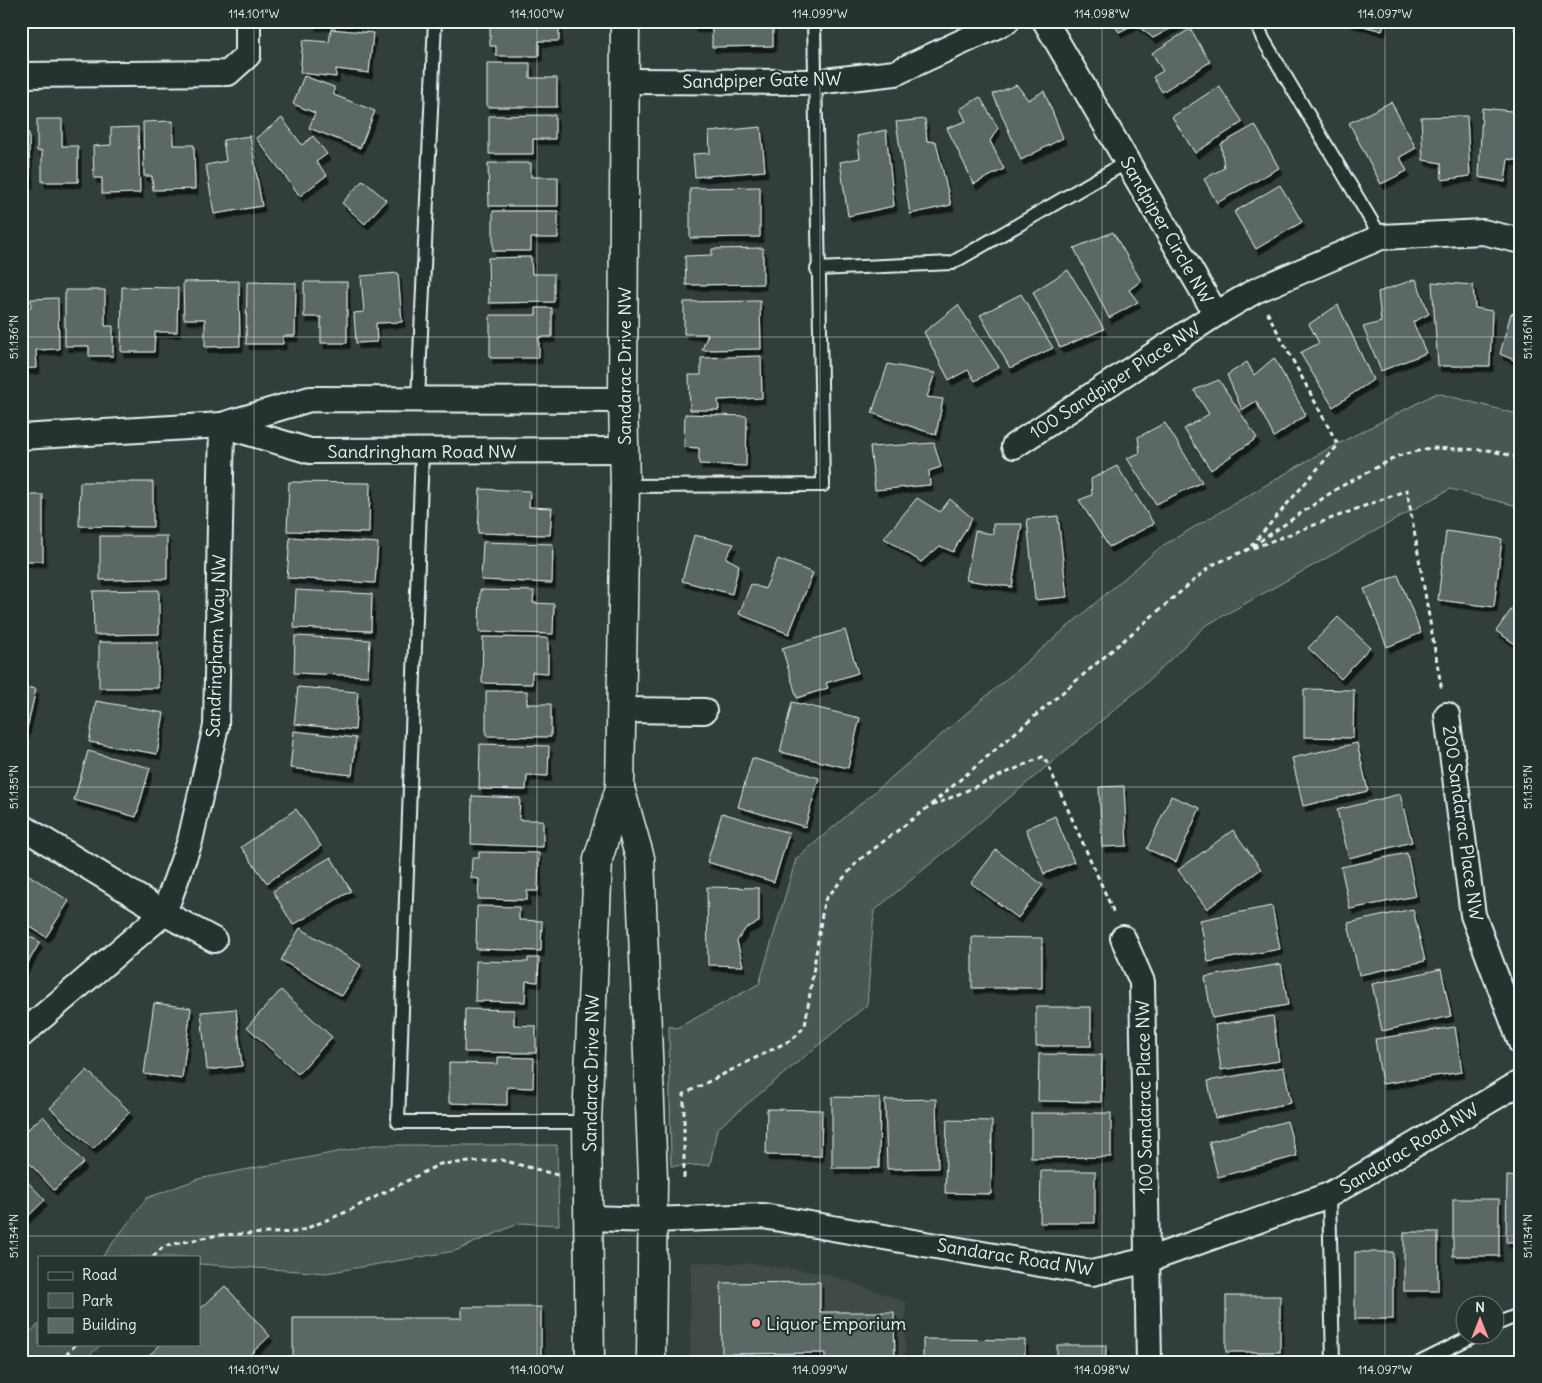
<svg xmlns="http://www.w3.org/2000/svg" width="1542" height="1383" font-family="Delius,sans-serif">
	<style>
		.built { fill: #3f4b46 }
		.green { fill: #495651; stroke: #98a4a4 }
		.building { fill: #5c6865; stroke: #e8f1f8; filter: url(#shadow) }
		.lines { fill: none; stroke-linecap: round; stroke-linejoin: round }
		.lane-casing { stroke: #e8f1f8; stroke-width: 16 }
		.street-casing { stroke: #e8f1f8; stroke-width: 28 }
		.secondary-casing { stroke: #e8f1f8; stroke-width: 31 }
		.path { stroke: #e8f1f8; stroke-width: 3; stroke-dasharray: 5 4; stroke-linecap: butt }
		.lane { stroke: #26332d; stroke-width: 12 }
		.street { stroke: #26332d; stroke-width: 24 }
		.secondary { stroke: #26332d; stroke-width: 28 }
		.ticks { fill: none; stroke: #e8f1f8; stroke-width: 1; stroke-opacity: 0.45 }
		.poi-dot { fill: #ff9aa2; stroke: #26332d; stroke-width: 2 }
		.labels { text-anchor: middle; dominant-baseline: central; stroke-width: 4.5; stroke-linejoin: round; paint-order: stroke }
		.street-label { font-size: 18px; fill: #e8f1f8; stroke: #26332d }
		.poi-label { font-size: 18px; fill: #e8f1f8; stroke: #26332d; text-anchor: start }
		.neatline { fill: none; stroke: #e8f1f8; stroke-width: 2 }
		.ticks-label { font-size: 12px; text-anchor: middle; fill: #e8f1f8 }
	</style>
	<defs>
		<filter id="shadow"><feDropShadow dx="3" dy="5.5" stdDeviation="0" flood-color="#0009"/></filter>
	</defs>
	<rect width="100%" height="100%" fill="#323e39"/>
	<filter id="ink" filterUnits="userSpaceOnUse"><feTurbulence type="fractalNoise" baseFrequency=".02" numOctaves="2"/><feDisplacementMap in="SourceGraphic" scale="10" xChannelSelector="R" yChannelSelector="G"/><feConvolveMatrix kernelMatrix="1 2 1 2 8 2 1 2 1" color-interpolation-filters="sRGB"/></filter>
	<g filter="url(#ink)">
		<!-- built -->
		<path class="built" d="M 691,1262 L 756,1264 L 827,1274 L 906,1302 L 905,1362 L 690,1362 Z"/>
		<!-- green -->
		<g class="green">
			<path d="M 1437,393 L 1521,415 L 1521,507 L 1450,489 L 1205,626 L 1144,685 L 874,911 L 867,1005 L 717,1129 L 710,1165 L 671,1166 L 669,1026 L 677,1028 L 759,984 L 796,859 L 1162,546 L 1324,451 Z"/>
			<path d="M 373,1145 L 557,1145 L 559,1225 L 520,1223 L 455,1251 L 326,1273 L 199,1264 L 199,1257 L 102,1257 L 147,1198 L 198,1179 Z"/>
			<path d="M 39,1324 L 39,1344 L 102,1344 L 82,1362 L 21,1362 L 21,1340 Z"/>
		</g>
		<!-- building -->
		<g class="building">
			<path d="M 313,21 L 375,21 L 375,24 L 313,25 Z"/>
			<path d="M 490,21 L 559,21 L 559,41 L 539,41 L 539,56 L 496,56 L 496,46 L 490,46 Z"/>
			<path d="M 693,21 L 773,21 L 773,46 L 712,47 L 712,27 L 693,27 Z"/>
			<path d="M 1112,21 L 1185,21 L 1153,38 L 1135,24 L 1119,32 Z"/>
			<path d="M 1346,21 L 1385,21 L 1382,31 Z"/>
			<path d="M 1517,21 L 1521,21 L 1521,32 L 1514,30 Z"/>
			<path d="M 331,29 L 373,33 L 369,73 L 336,69 L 336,77 L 300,73 L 303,40 L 329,42 Z"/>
			<path d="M 1190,29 L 1210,62 L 1162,92 L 1153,77 L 1163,71 L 1152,53 Z"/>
			<path d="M 487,63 L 530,63 L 530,78 L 557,78 L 557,107 L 487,107 Z"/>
			<path d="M 304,76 L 334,87 L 334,95 L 375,111 L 360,148 L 309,128 L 315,113 L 293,104 Z"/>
			<path d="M 1017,85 L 1028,100 L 1044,91 L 1063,138 L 1021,160 L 993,94 Z"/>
			<path d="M 1219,86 L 1243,122 L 1195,153 L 1172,117 Z"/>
			<path d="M 980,97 L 998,128 L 990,141 L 1004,169 L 974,184 L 947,128 L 966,121 L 960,109 Z"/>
			<path d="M 1391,102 L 1416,148 L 1400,157 L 1407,171 L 1381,184 L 1349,123 Z"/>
			<path d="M 1482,108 L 1521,112 L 1521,161 L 1508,159 L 1505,182 L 1479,177 Z"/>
			<path d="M 555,115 L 555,139 L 533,139 L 533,154 L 489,154 L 489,116 Z"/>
			<path d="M 1467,116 L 1470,176 L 1442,180 L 1441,163 L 1423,160 L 1421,117 Z"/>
			<path d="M 282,118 L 302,145 L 313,136 L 327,154 L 316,162 L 327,175 L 300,196 L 256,138 Z"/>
			<path d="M 37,119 L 62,119 L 62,146 L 78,146 L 78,182 L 42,182 L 42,151 L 37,151 Z"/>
			<path d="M 925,119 L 927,141 L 936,142 L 951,205 L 910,214 L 896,122 Z"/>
			<path d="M 173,121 L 173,145 L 194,145 L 195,189 L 153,190 L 152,176 L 144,176 L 143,122 Z"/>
			<path d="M 1255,125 L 1279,168 L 1217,203 L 1204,179 L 1224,168 L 1221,144 Z"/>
			<path d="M 138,127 L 140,193 L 102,194 L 102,178 L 94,178 L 93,146 L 111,145 L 111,128 Z"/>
			<path d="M 761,127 L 765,171 L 695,177 L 693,154 L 710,153 L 709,132 Z"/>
			<path d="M 886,130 L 894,206 L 848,216 L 840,162 L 860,158 L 857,136 Z"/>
			<path d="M 21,133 L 29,133 L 30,184 L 21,184 Z"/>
			<path d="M 250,136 L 262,206 L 214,214 L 206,165 L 226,161 L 223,140 Z"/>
			<path d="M 488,163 L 531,163 L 531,177 L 558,177 L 558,206 L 489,206 Z"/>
			<path d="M 363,180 L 386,200 L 365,224 L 342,203 Z"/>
			<path d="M 1280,185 L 1302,222 L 1256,249 L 1234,212 Z"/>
			<path d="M 760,187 L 760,237 L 690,238 L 690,188 Z"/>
			<path d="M 493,211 L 558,211 L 558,238 L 531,238 L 531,251 L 493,251 Z"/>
			<path d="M 1113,232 L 1141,281 L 1129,290 L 1138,302 L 1109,318 L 1074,248 Z"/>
			<path d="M 763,248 L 763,284 L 686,285 L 685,256 L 712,255 L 712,249 Z"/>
			<path d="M 531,257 L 532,274 L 554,274 L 554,302 L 489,303 L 488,258 Z"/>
			<path d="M 1068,270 L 1104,329 L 1060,348 L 1033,292 Z"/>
			<path d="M 398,273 L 402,322 L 376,323 L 377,342 L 356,343 L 354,313 L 364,312 L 361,276 Z"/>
			<path d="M 1416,279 L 1429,314 L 1413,322 L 1426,353 L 1381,371 L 1363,327 L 1381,322 L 1378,292 Z"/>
			<path d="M 239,281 L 240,346 L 205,347 L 205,319 L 184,319 L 183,282 Z"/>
			<path d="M 247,282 L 296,283 L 295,336 L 283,336 L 283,344 L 246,344 Z"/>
			<path d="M 304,282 L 347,282 L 347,343 L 321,343 L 321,317 L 304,317 Z"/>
			<path d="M 1432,282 L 1473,285 L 1475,308 L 1492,311 L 1490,366 L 1438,366 Z"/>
			<path d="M 122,287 L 178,288 L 177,332 L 155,332 L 154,352 L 121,352 Z"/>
			<path d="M 65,290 L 105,290 L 105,326 L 113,326 L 113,356 L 89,356 L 89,346 L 65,346 Z"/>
			<path d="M 1021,294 L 1053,348 L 1010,368 L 980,315 Z"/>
			<path d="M 58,298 L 59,349 L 36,350 L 37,368 L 21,369 L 21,308 L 31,308 L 31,299 Z"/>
			<path d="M 760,301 L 761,349 L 702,350 L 708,334 L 684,334 L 684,302 Z"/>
			<path d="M 958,305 L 999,367 L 975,381 L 968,370 L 949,380 L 924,332 Z"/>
			<path d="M 1338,305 L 1373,380 L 1333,407 L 1300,353 L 1319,343 L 1309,324 Z"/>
			<path d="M 536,308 L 552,308 L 552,337 L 539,337 L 539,358 L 490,358 L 490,315 L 536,315 Z"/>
			<path d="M 1511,313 L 1521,316 L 1521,363 L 1500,354 Z"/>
			<path d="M 761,356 L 762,398 L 718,400 L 719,410 L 690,410 L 689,375 L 701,375 L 701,358 Z"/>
			<path d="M 1274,358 L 1306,415 L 1274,437 L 1256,401 L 1242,410 L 1227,375 L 1247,362 L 1254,375 Z"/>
			<path d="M 888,364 L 935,373 L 927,397 L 943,399 L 936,435 L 872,413 Z"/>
			<path d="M 1219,380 L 1257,438 L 1211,470 L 1184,429 L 1209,414 L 1194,390 Z"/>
			<path d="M 685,414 L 747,416 L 746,466 L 699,464 L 699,448 L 684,447 Z"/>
			<path d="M 1165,423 L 1202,482 L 1156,504 L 1127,458 L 1140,453 L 1138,437 Z"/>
			<path d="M 934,443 L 941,467 L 929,471 L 930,485 L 875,490 L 870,447 Z"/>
			<path d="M 1117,466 L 1154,524 L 1109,547 L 1079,500 L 1092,495 L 1091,479 Z"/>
			<path d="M 80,482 L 153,482 L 153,527 L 79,526 Z"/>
			<path d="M 289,482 L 370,483 L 369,533 L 287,531 Z"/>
			<path d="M 480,489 L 530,491 L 529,507 L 552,508 L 550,535 L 478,533 Z"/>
			<rect x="21" y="495" width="22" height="66"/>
			<path d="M 917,498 L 940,512 L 950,499 L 972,518 L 953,552 L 940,546 L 921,562 L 884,538 Z"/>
			<path d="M 1058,516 L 1067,597 L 1035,600 L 1027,519 Z"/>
			<path d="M 993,524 L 1022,524 L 1012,587 L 966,580 L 975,531 L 993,534 Z"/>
			<path d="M 1446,531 L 1502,539 L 1494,607 L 1438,600 Z"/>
			<path d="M 694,535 L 734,544 L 726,558 L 739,565 L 732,594 L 682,581 Z"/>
			<path d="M 100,536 L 167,536 L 167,579 L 100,580 Z"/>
			<path d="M 290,537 L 378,543 L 375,583 L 287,578 Z"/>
			<path d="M 483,542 L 553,544 L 552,583 L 481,580 Z"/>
			<path d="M 778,559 L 813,573 L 789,634 L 739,614 L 751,584 L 765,589 Z"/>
			<path d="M 1398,575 L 1421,633 L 1387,647 L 1364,589 Z"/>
			<path d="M 159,590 L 159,634 L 94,635 L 93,591 Z"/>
			<path d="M 296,590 L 372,594 L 371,631 L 294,628 Z"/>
			<path d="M 480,590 L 534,591 L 533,603 L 554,604 L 553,634 L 479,632 Z"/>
			<path d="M 1521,596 L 1521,648 L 1496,631 Z"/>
			<path d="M 1338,617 L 1370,647 L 1341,679 L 1308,648 Z"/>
			<path d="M 845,630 L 858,673 L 826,683 L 828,688 L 797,698 L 782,648 Z"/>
			<path d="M 295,636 L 370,640 L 368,676 L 294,673 Z"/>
			<path d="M 483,637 L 548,638 L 548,673 L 532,672 L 532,684 L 482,683 Z"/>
			<rect x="99" y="642" width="59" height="46"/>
			<path d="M 21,686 L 36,689 L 21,755 Z"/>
			<path d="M 298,687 L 358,692 L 355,730 L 294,724 Z"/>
			<path d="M 1304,689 L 1354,690 L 1353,738 L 1304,737 Z"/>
			<path d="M 486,691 L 527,691 L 527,704 L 551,704 L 551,737 L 486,736 Z"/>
			<path d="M 96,701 L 164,713 L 157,754 L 89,742 Z"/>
			<path d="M 792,702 L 860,718 L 848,768 L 780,752 Z"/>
			<path d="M 294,731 L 356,738 L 352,775 L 290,768 Z"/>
			<path d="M 1357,743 L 1368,791 L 1303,806 L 1292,758 Z"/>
			<path d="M 480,744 L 549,746 L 548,776 L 527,775 L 526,790 L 479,789 Z"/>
			<path d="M 88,751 L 150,768 L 136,817 L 74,800 Z"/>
			<path d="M 752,758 L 819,778 L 805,827 L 738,807 Z"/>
			<path d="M 1124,786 L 1127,846 L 1102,847 L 1099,787 Z"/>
			<path d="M 1400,794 L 1412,842 L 1349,858 L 1337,810 Z"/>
			<path d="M 472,796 L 520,798 L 519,820 L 543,820 L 543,847 L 471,844 Z"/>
			<path d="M 1171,796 L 1200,808 L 1176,862 L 1147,849 Z"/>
			<path d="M 296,809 L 321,846 L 267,883 L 241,847 Z"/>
			<path d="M 722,813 L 789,833 L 774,882 L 707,862 Z"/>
			<path d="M 1055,816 L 1074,862 L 1044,874 L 1026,829 Z"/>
			<path d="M 1233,830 L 1261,869 L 1207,909 L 1178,870 Z"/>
			<path d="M 996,850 L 1043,885 L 1018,918 L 971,883 Z"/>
			<path d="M 479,852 L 539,853 L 538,891 L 527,891 L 527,900 L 478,899 L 479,879 L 471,878 L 472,858 L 479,858 Z"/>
			<path d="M 1407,853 L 1416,896 L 1350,909 L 1341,867 Z"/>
			<path d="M 331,857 L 351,891 L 293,925 L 273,891 Z"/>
			<path d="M 21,870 L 69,901 L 46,937 L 21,921 Z"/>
			<path d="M 707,887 L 759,888 L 759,922 L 746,928 L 737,941 L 743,966 L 708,965 Z"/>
			<path d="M 477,906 L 519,907 L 519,920 L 542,921 L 541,951 L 476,949 Z"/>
			<path d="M 1272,906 L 1280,949 L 1208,962 L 1200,920 Z"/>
			<path d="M 1413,909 L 1425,961 L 1359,975 L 1348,923 Z"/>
			<path d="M 300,928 L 361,965 L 342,996 L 281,960 Z"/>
			<path d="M 21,932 L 40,942 L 21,975 Z"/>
			<path d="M 972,937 L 1042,938 L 1042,988 L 972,988 Z"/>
			<path d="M 528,958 L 539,958 L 538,982 L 526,981 L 525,1002 L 475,1001 L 476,961 L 528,962 Z"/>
			<path d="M 1281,964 L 1288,1005 L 1212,1018 L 1205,977 Z"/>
			<path d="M 1441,969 L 1451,1016 L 1382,1031 L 1372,984 Z"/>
			<path d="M 281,990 L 332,1037 L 298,1074 L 247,1027 Z"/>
			<path d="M 154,1003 L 191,1008 L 182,1079 L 144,1074 Z"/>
			<rect x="1036" y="1007" width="55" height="39"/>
			<path d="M 236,1009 L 242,1066 L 207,1070 L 201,1012 Z"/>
			<path d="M 465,1009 L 514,1010 L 514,1025 L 536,1026 L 536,1053 L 464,1052 Z"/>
			<path d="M 1273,1016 L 1279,1061 L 1221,1070 L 1215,1025 Z"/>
			<path d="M 1455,1027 L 1462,1072 L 1382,1084 L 1375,1039 Z"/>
			<path d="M 1039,1054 L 1102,1055 L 1101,1102 L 1038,1101 Z"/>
			<path d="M 498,1057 L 534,1058 L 533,1088 L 507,1087 L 507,1105 L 449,1103 L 449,1063 L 498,1064 Z"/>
			<path d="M 1284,1067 L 1291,1103 L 1215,1118 L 1208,1081 Z"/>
			<path d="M 87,1070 L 130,1112 L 93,1149 L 50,1108 Z"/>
			<path d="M 832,1097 L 880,1098 L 879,1168 L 832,1168 Z"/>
			<path d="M 936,1099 L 938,1168 L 887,1169 L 885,1100 Z"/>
			<path d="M 767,1109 L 822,1110 L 821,1156 L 766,1155 Z"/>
			<path d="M 1031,1113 L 1111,1113 L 1111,1157 L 1031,1158 Z"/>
			<path d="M 43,1116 L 84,1163 L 54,1190 L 21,1154 L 21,1135 Z"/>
			<path d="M 947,1120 L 992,1121 L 991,1194 L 945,1193 Z"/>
			<path d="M 1287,1121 L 1297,1156 L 1218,1177 L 1209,1142 Z"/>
			<path d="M 1041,1171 L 1095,1171 L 1095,1223 L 1040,1223 Z"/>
			<path d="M 21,1175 L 45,1200 L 21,1223 Z"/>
			<path d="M 1507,1176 L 1521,1177 L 1521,1242 L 1506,1242 Z"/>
			<rect x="1453" y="1199" width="46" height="57"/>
			<rect x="1404" y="1232" width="34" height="59"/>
			<rect x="1355" y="1252" width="38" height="67"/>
			<path d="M 820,1282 L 820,1312 L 894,1312 L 895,1362 L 825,1362 L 825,1353 L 722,1354 L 721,1283 Z"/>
			<path d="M 225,1286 L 270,1336 L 242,1362 L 142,1362 L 161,1344 L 199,1344 L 199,1310 Z"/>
			<rect x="1226" y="1296" width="54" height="56"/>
			<path d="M 462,1307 L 541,1307 L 541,1359 L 523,1359 L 523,1362 L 479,1362 L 479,1360 L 462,1360 L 462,1362 L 293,1362 L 293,1318 L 462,1318 Z"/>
			<path d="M 923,1339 L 1025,1340 L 1025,1362 L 923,1362 Z"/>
			<rect x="1057" y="1345" width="49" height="17"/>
			<rect x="1210" y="1358" width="50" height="4"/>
		</g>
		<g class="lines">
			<!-- lane casing -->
			<g class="lane-casing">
				<g id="lane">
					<path d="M 1256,21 L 1263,39 L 1381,237"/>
					<path d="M 817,269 L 952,263 L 1127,162"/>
					<path d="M 418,400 L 435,21"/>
					<path d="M 422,451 L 398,1122 L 587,1122"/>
					<path d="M 625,486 L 823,485 L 814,21"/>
					<path d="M 1329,1195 L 1333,1362"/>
					<path d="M 1494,1325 L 1521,1314"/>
					<path d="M 1421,1362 L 1473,1336"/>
				</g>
			</g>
			<!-- street casing -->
			<g class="street-casing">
				<g id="street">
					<path d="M 1045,21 L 1216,314"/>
					<path d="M 21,75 L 228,73 L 248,55 L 248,21"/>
					<path d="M 625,81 L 815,82 L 895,73 L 1007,21"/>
					<path d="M 222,425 L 310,451 L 625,450"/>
					<path d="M 21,437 L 222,425 L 310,399 L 623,400"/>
					<path d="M 1014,446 L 1216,314 L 1255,291 L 1381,237 L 1483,232 L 1521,241"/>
					<path d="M 622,710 L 704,711"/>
					<path d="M 1447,715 L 1473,915 L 1521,1043"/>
					<path d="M 21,826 L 164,913 L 214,940"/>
					<path d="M 1123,938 L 1142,982 L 1149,1362"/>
					<path d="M 21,1035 L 164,913 L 190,841 L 216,726 L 222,425"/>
					<path d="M 589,1218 L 652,1220 L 763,1216 L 1092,1273 L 1148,1260 L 1329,1195 L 1521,1082"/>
				</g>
			</g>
			<!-- secondary casing -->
			<g class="secondary-casing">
				<g id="secondary">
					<path d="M 620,788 L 640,858 L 653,1178 L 651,1362"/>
					<path d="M 590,1362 L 587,1122 L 598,859 L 620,788 L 625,486 L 623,400 L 625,21"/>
				</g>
			</g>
			<!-- path -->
			<g class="path">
				<path d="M 1251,546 L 1338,445 L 1267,312"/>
				<path d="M 1253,548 L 1407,490 L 1442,691"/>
				<path d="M 932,806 L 1044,756 L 1115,915"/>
				<path d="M 684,1178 L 684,1094 L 793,1039 L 805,1026 L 824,901 L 858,861 L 927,808 L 1212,565 L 1247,550 L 1338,488 L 1398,456 L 1430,448 L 1488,450 L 1521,458"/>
				<path d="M 153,1257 L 164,1246 L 218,1235 L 298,1232 L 346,1212 L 440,1164 L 502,1160 L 561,1176"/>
				<path d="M 60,1362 L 76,1344"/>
			</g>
			<!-- lane -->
			<use href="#lane" class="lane"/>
			<!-- street -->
			<use href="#street" class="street"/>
			<!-- secondary -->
			<use href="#secondary" class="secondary"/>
		</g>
	</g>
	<!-- ticks -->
	<path class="ticks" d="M 254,21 L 254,1362M 537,21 L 537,1362M 820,21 L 820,1362M 1102,21 L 1102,1362M 1385,21 L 1385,1362M 21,337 L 1521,337M 21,787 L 1521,787M 21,1236 L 1521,1236"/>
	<!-- markers -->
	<circle class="poi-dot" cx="756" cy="1323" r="5"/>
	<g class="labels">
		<!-- street labels -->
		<g class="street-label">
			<text transform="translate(762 80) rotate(-1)">Sandpiper Gate NW</text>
			<text transform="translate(1167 230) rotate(60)">Sandpiper Circle NW</text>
			<text transform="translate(624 366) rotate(-90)">Sandarac Drive NW</text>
			<text transform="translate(1115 380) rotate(-33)">100 Sandpiper Place NW</text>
			<text x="422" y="451">Sandringham Road NW</text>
			<text transform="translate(216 646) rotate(-88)">Sandringham Way NW</text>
			<text transform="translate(1463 823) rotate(82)">200 Sandarac Place NW</text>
			<text transform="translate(591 1073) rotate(-89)">Sandarac Drive NW</text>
			<text transform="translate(1144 1097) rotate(-91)">100 Sandarac Place NW</text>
			<text transform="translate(1409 1148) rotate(-31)">Sandarac Road NW</text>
			<text transform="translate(1015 1257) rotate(9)">Sandarac Road NW</text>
		</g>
		<!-- poi labels -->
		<g class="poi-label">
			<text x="766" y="1323">Liquor Emporium</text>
		</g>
	</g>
	<!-- margin -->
	<rect width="1542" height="1383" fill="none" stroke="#26332d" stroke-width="55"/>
	<!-- legend -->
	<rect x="38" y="1256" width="162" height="90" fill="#26332d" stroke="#747f7e"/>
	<rect x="48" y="1272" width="25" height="8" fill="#26332d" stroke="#747f7e"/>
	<text x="82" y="1280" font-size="15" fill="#e8f1f8">Road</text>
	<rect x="48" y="1293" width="25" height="15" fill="#495651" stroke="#747f7e"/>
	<text x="82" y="1306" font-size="15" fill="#e8f1f8">Park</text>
	<rect x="48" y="1318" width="25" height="15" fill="#5c6865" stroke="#747f7e"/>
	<text x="82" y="1330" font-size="15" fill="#e8f1f8">Building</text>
	<!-- north arrow -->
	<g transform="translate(1480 1320)"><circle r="24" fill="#26332d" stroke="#747f7e"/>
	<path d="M0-4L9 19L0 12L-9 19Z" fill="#ff9aa2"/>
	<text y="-8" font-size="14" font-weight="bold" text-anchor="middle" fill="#e8f1f8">N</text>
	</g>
	<rect x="28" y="28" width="1486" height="1328" class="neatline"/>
	<g class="ticks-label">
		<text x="254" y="18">114.101°W</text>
		<text x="537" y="18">114.100°W</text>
		<text x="820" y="18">114.099°W</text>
		<text x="1102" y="18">114.098°W</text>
		<text x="1385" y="18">114.097°W</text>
		<text transform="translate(14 337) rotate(-90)" y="4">51.136°N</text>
		<text transform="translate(1528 337) rotate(-90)" y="4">51.136°N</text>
		<text transform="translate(14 787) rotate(-90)" y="4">51.135°N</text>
		<text transform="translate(1528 787) rotate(-90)" y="4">51.135°N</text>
		<text transform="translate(14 1236) rotate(-90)" y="4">51.134°N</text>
		<text transform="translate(1528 1236) rotate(-90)" y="4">51.134°N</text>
		<text x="254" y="1374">114.101°W</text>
		<text x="537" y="1374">114.100°W</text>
		<text x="820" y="1374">114.099°W</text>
		<text x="1102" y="1374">114.098°W</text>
		<text x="1385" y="1374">114.097°W</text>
	</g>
</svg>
